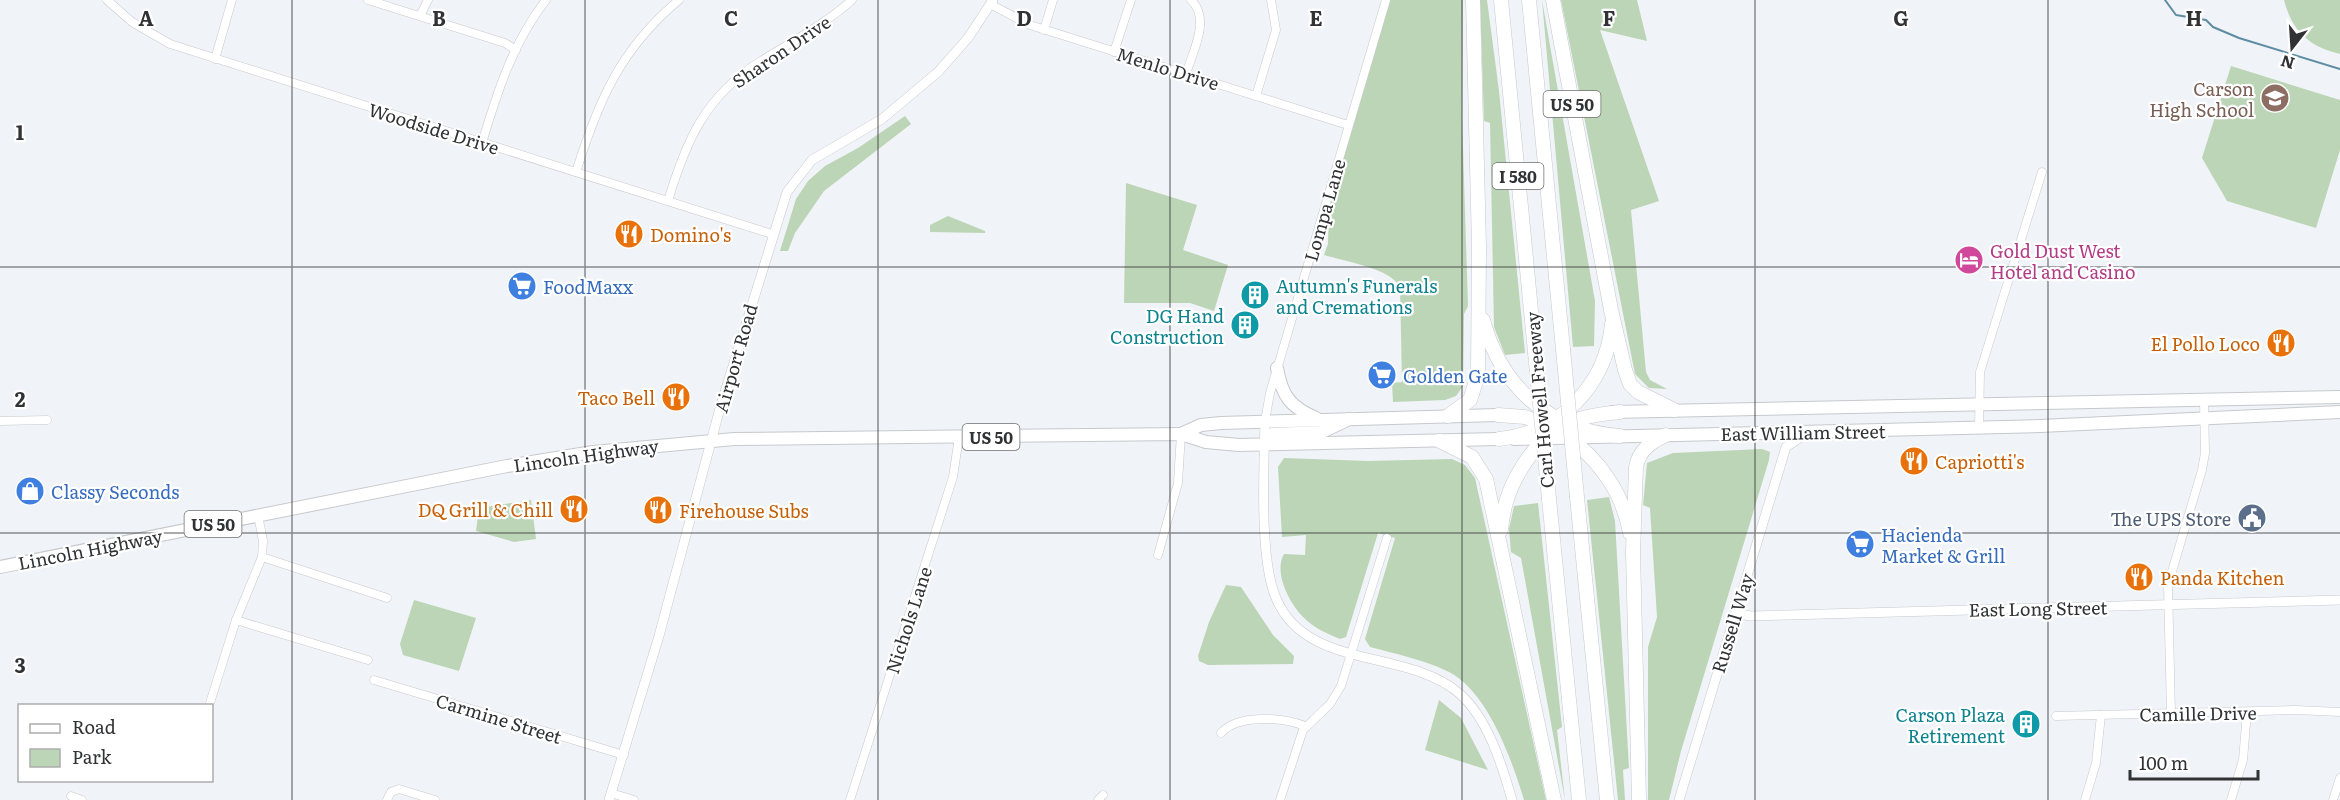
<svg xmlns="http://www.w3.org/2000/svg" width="2340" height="800" font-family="Literata,serif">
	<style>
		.green { fill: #bcd5b6 }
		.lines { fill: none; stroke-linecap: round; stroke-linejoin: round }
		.stream { stroke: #5e8ca3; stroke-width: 2 }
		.minor-casing { stroke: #c6c9cd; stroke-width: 9 }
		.tertiary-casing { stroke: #c6c9cd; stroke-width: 10 }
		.primary-casing { stroke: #c6c9cd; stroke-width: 14 }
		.trunk-casing { stroke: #c6c9cd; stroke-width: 14 }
		.motorway-casing { stroke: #c6c9cd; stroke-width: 15 }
		.minor { stroke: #fff; stroke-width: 8 }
		.tertiary { stroke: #fff; stroke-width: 9 }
		.primary { stroke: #fff; stroke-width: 12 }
		.trunk { stroke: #fff; stroke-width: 12 }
		.motorway { stroke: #fff; stroke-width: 14 }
		.motorway-bridge-casing { stroke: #c6c9cd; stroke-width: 15; stroke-linecap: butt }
		.motorway-bridge { stroke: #fff; stroke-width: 14 }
		.grid { fill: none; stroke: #313234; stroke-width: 1.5; stroke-opacity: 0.55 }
		.labels { text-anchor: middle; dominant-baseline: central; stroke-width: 4.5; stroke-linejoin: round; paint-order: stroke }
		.shield { fill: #fff; stroke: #6f7071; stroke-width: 1.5 }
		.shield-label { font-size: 16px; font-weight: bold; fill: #313234 }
		.street-label { font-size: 18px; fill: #313234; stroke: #fff }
		.education-label { font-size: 18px; fill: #785e54; stroke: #fff; text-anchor: end }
		.food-label { font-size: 18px; fill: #c56008; stroke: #fff; text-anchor: start }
		.hotel-label { font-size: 18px; fill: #b23c85; stroke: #fff; text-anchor: start }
		.culture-label { font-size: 18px; fill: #0d838f; stroke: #fff; text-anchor: end }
		.shop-label { font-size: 18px; fill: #366cbe; stroke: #fff; text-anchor: start }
		.service-label { font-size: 18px; fill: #4e5e75; stroke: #fff; text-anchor: end }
		.grid-label { font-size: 20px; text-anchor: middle; font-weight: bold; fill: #313234; stroke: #fff; stroke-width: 4.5; stroke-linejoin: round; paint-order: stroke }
	</style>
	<rect width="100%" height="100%" fill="#f0f3f7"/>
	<!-- green -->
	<g class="green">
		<path d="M 1390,0 L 1463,0 L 1462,116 L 1468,306 L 1464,314 L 1463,386 L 1456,396 L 1445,400 L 1393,402 L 1392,383 L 1402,382 L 1400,287 C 1392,269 1344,261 1324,255 L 1328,244 L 1329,203 Z"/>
		<path d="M 1480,0 L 1487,0 L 1499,91 L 1525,353 L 1505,355 L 1494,327 L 1490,123 L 1484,121 Z"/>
		<path d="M 1542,0 L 1595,301 L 1594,346 L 1573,347 Z"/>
		<path d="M 1561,0 L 1637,0 L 1647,41 L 1600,30 L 1659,201 L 1631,210 L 1646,372 L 1650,380 L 1667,389 L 1649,388 L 1635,374 Z"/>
		<path d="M 2284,0 L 2340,0 L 2340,54 C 2309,47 2292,31 2284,0 Z"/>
		<path d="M 2231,66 L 2340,100 L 2340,150 L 2316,228 L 2227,201 L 2202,158 Z"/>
		<path d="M 905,116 L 911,124 L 824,191 L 795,233 L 788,251 L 780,251 L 796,199 L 808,181 L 825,166 L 858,148 Z"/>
		<path d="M 1126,183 L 1197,205 L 1183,250 L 1228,265 L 1214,311 L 1190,303 L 1124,303 Z"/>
		<path d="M 948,216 L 985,231 L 985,233 L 930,232 L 930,225 Z"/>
		<path d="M 1762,449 L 1770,452 L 1769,460 L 1681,751 L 1669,800 L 1648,800 L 1648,647 L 1657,617 L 1650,508 L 1643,505 L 1647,463 L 1673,453 Z"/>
		<path d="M 1284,458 L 1368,461 L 1452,459 L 1465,465 L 1475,478 L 1546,800 L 1524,800 C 1512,760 1488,692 1449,672 C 1425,660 1396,654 1370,647 L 1365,639 L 1395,538 L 1378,533 L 1346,637 L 1340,639 C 1328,634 1314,628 1304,618 C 1290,604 1273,573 1284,554 L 1305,555 L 1306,535 L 1282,537 L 1278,467 Z"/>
		<path d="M 1609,497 L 1615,521 L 1629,768 L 1623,770 L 1625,800 L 1618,800 L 1587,500 Z"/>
		<path d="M 531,500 L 536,539 L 514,542 L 476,531 L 479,508 Z"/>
		<path d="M 1538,503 L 1562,727 L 1557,730 L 1565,800 L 1521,558 L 1511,552 L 1509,529 L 1514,506 Z"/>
		<path d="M 1226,585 L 1241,587 L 1273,635 L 1294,656 L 1293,664 L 1208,665 L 1199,661 L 1198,656 L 1209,622 Z"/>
		<path d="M 414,600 L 476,618 L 459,671 L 403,655 L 400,644 Z"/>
		<path d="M 1439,700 L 1461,718 L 1488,770 L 1425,750 Z"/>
	</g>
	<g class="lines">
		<!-- stream -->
		<path class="stream" d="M 2165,0 L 2176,15 L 2206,20 L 2213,27 L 2239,38 L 2340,69"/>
		<!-- minor casing -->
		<g class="minor-casing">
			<g id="minor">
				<path d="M 107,0 L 132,22 L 170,44 L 772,234"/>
				<path d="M 368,0 L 505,43 L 516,50"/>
				<path d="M 990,4 L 1030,25 L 1348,125"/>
				<path d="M 420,16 L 428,0"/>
				<path d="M 1044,30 L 1053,0"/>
				<path d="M 1114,52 L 1131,0"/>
				<path d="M 215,59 L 232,0"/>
				<path d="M 1186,74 C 1193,51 1211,19 1191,0"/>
				<path d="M 1256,96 L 1276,30 L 1271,0"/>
				<path d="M 482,143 C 497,93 513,42 546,0"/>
				<path d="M 576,172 C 598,102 620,49 679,0"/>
				<path d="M 668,201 C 686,141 705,96 761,61 C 793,41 824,25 852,0"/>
				<path d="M 0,421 L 47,420"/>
				<path d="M 1265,421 L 1270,393 L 1386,0"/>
				<path d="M 1979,427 L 1980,372 L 2042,172"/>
				<path d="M 1158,555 L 1178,483 L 1181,434"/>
				<path d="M 262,557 L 387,598"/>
				<path d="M 236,620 L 368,660"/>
				<path d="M 374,680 L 624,755"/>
				<path d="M 209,706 L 236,620 L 262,557 L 263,541 L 258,515"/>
				<path d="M 2171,714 L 2168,585 L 2202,470 L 2205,453 L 2204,400"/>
				<path d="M 2056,716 L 2296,710 L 2340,712"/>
				<path d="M 1221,733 C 1238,714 1283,717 1305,726"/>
				<path d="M 611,793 L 634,800"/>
				<path d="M 71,796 L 82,800"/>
				<path d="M 387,800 L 391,792 L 399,789 L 435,800"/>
				<path d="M 850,800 L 953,477 L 959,437"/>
				<path d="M 1098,800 L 1103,795"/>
				<path d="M 1280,800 L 1303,730 L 1330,704 L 1341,686 L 1387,538"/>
				<path d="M 2085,800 L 2096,763 L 2101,715"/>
				<path d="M 2231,800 L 2243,760 L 2247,712"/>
				<path d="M 2333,800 L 2340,778"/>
			</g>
		</g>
		<!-- tertiary casing -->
		<g class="tertiary-casing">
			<g id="tertiary">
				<path d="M 1265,421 C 1264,466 1259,559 1276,598 C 1306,671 1408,648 1460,694 C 1488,719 1502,765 1512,800"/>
				<path d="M 1736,613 L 1750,616 L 2340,600"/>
				<path d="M 609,800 L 659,636 L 720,408 L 787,192 L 812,160 L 882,119 L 938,72 L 968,38 L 993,0"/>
				<path d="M 1679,800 L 1786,447 L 1807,433"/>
			</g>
		</g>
		<!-- primary casing -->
		<g class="primary-casing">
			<g id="primary">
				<path d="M 1612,412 L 2340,397"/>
				<path d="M 1514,439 L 2040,426 L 2340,412"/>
			</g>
		</g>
		<!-- trunk casing -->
		<g class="trunk-casing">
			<g id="trunk">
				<path d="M 1277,368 C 1282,396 1290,407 1316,418"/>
				<path d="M 1181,434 L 1201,425 L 1221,423 L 1498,415"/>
				<path d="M 1265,445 L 1272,434 L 1322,432 L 1349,419"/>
				<path d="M 0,567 L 507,466 L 593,452 L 734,439 L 1181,434 L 1206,442 L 1239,445 L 1499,439"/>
			</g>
		</g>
		<!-- motorway casing -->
		<g class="motorway-casing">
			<g id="motorway">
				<path d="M 1501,0 L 1535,352"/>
				<path d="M 1529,0 L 1563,349"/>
				<path d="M 1553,0 L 1611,310 L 1625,370 L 1630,384 L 1638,392 L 1674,410"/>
				<path d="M 1483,320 C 1501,387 1550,431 1620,436"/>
				<path d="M 1498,415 L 1525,417 L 1549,426"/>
				<path d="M 1448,416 L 1470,400 L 1478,375 L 1479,247 L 1473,0"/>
				<path d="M 1566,436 C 1599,459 1623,493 1630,533"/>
				<path d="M 1499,439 C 1560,433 1606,385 1612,324"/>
				<path d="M 1440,441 L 1472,457 L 1486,479 L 1554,800"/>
				<path d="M 1577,497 L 1607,800"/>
				<path d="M 1549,499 L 1579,800"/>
				<path d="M 1501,530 C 1504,487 1532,438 1574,421 C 1588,415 1604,414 1620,412"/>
				<path d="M 1639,800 L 1633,552 L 1636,467 C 1639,450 1651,442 1666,435"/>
			</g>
		</g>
		<!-- minor -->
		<use href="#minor" class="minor"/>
		<!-- tertiary -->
		<use href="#tertiary" class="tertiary"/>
		<!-- primary -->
		<use href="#primary" class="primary"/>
		<!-- trunk -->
		<use href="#trunk" class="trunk"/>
		<!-- motorway -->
		<use href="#motorway" class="motorway"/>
		<!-- motorway-bridge casing -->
		<g class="motorway-bridge-casing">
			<g id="motorway-bridge">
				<path d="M 1563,349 L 1577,497"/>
				<path d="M 1535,352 L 1549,499"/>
			</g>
		</g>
		<!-- motorway-bridge -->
		<use href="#motorway-bridge" class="motorway-bridge"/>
	</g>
	<!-- grid -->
	<path class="grid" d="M 292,0 L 292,800M 585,0 L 585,800M 878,0 L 878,800M 1170,0 L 1170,800M 1462,0 L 1462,800M 1755,0 L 1755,800M 2048,0 L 2048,800M 0,267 L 2340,267M 0,533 L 2340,533"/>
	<!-- icons -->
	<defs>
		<g id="school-disc" transform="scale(1.5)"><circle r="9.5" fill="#8d6e63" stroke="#fff"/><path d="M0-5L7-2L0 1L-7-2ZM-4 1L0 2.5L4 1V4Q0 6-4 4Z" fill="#fff"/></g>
		<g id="restaurant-disc" transform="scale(1.5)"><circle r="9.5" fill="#e8710a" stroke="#fff"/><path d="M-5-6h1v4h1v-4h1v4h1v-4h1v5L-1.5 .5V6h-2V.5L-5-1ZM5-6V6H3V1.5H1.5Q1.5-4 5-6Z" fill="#fff"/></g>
		<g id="hotel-disc" transform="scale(1.5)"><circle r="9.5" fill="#d1479c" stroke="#fff"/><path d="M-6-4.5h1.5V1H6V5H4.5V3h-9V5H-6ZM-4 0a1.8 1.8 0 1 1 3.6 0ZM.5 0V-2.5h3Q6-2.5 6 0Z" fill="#fff"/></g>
		<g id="supermarket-disc" transform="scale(1.5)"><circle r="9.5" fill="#3f7fe0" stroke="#fff"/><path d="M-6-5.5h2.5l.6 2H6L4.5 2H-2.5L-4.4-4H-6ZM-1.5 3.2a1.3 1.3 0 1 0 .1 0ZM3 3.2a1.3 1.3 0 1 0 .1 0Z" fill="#fff"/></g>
		<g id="building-disc" transform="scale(1.5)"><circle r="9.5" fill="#0f9aa8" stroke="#fff"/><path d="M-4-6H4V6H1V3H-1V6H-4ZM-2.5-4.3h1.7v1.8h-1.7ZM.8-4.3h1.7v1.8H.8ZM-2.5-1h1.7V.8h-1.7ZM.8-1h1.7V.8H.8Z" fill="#fff"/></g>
		<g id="shop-disc" transform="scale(1.5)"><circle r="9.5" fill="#3f7fe0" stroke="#fff"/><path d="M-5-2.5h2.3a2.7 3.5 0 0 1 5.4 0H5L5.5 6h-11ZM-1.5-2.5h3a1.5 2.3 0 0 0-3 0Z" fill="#fff"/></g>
		<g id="civic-disc" transform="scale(1.5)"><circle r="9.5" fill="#5c6f8a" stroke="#fff"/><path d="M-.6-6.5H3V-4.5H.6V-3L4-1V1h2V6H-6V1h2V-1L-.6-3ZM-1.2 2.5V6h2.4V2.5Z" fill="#fff"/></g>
	</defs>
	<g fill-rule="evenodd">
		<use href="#school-disc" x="2275" y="98"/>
		<use href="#restaurant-disc" x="629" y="234"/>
		<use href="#hotel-disc" x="1969" y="260"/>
		<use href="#supermarket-disc" x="522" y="286"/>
		<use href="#building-disc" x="1255" y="295"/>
		<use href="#building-disc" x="1245" y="325"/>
		<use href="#restaurant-disc" x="2281" y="343"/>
		<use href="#supermarket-disc" x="1382" y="375"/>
		<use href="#restaurant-disc" x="676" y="397"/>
		<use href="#restaurant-disc" x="1914" y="461"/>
		<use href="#shop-disc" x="30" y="491"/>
		<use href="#restaurant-disc" x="574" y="509"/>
		<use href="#restaurant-disc" x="658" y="510"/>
		<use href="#civic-disc" x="2252" y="518"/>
		<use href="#supermarket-disc" x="1860" y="544"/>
		<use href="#restaurant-disc" x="2139" y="577"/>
		<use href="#building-disc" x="2026" y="724"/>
	</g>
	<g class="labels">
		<!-- shield labels -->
		<g class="shield">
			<rect x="1543.5" y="91" width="57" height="26" rx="4.5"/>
			<rect x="1492.5" y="163" width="51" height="26" rx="4.5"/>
			<rect x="962.5" y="424" width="57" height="26" rx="4.5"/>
			<rect x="184.5" y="511" width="57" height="26" rx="4.5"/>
		</g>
		<g class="shield-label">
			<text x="1572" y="104">US 50</text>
			<text x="1518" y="176">I 580</text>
			<text x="991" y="437">US 50</text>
			<text x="213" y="524">US 50</text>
		</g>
		<!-- street labels -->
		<g class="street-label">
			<text transform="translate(781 51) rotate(-34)">Sharon Drive</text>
			<text transform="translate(1168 68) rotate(17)">Menlo Drive</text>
			<text transform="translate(434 128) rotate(17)">Woodside Drive</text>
			<text transform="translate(1324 210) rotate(-74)">Lompa Lane</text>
			<text transform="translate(735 358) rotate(-74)">Airport Road</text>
			<text transform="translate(1539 400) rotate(-95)">Carl Howell Freeway</text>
			<text transform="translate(1803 432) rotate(-1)">East William Street</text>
			<text transform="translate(586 455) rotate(-8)">Lincoln Highway</text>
			<text transform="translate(90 549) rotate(-11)">Lincoln Highway</text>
			<text transform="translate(2038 608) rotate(-1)">East Long Street</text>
			<text transform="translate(908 620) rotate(-72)">Nichols Lane</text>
			<text transform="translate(1732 623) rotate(-73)">Russell Way</text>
			<text transform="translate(2198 713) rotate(-1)">Camille Drive</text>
			<text transform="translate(499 718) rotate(17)">Carmine Street</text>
		</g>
		<!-- education labels -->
		<g class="education-label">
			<text x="2254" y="88">Carson<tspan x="2254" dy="21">High School</tspan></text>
		</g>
		<!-- food labels -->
		<g class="food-label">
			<text x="650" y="234">Domino's</text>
			<text x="2260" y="343" text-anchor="end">El Pollo Loco</text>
			<text x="655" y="397" text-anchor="end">Taco Bell</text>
			<text x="1935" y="461">Capriotti's</text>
			<text x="553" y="509" text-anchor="end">DQ Grill &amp; Chill</text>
			<text x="679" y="510">Firehouse Subs</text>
			<text x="2160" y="577">Panda Kitchen</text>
		</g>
		<!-- hotel labels -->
		<g class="hotel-label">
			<text x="1990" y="250">Gold Dust West<tspan x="1990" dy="21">Hotel and Casino</tspan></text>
		</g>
		<!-- culture labels -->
		<g class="culture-label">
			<text x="1276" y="285" text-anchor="start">Autumn's Funerals<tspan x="1276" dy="21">and Cremations</tspan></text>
			<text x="1224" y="315">DG Hand<tspan x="1224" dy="21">Construction</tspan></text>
			<text x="2005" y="714">Carson Plaza<tspan x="2005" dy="21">Retirement</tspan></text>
		</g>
		<!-- shop labels -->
		<g class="shop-label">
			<text x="543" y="286">FoodMaxx</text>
			<text x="1403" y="375">Golden Gate</text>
			<text x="51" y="491">Classy Seconds</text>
			<text x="1881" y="534">Hacienda<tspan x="1881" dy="21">Market &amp; Grill</tspan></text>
		</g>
		<!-- service labels -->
		<g class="service-label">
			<text x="2231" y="518">The UPS Store</text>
		</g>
	</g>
	<g class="grid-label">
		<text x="146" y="26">A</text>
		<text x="439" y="26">B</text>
		<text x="731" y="26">C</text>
		<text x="1024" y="26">D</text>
		<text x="1316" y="26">E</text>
		<text x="1609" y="26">F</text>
		<text x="1901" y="26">G</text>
		<text x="2194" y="26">H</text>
		<text x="20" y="140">1</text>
		<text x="20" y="407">2</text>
		<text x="20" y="673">3</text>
	</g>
	<!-- legend -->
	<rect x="18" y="704" width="195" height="78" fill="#ffffff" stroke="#adadae" stroke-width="1.5"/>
	<rect x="30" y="724" width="30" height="9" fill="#ffffff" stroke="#adadae" stroke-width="1.5"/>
	<text x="72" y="734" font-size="18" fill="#313234">Road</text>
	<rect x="30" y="749" width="30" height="18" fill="#bcd5b6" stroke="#adadae" stroke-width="1.5"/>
	<text x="72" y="764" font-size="18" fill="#313234">Park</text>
	<!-- north arrow -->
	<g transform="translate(2292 48) rotate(197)" stroke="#ffffff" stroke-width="4.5" paint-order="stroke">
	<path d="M0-4.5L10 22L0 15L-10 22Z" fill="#313234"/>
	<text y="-9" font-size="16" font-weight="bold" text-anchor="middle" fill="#313234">N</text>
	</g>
	<!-- scale -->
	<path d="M2130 770v9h128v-9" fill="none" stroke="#313234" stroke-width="3"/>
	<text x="2139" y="770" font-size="18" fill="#313234" stroke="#ffffff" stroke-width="4.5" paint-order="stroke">100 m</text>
</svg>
